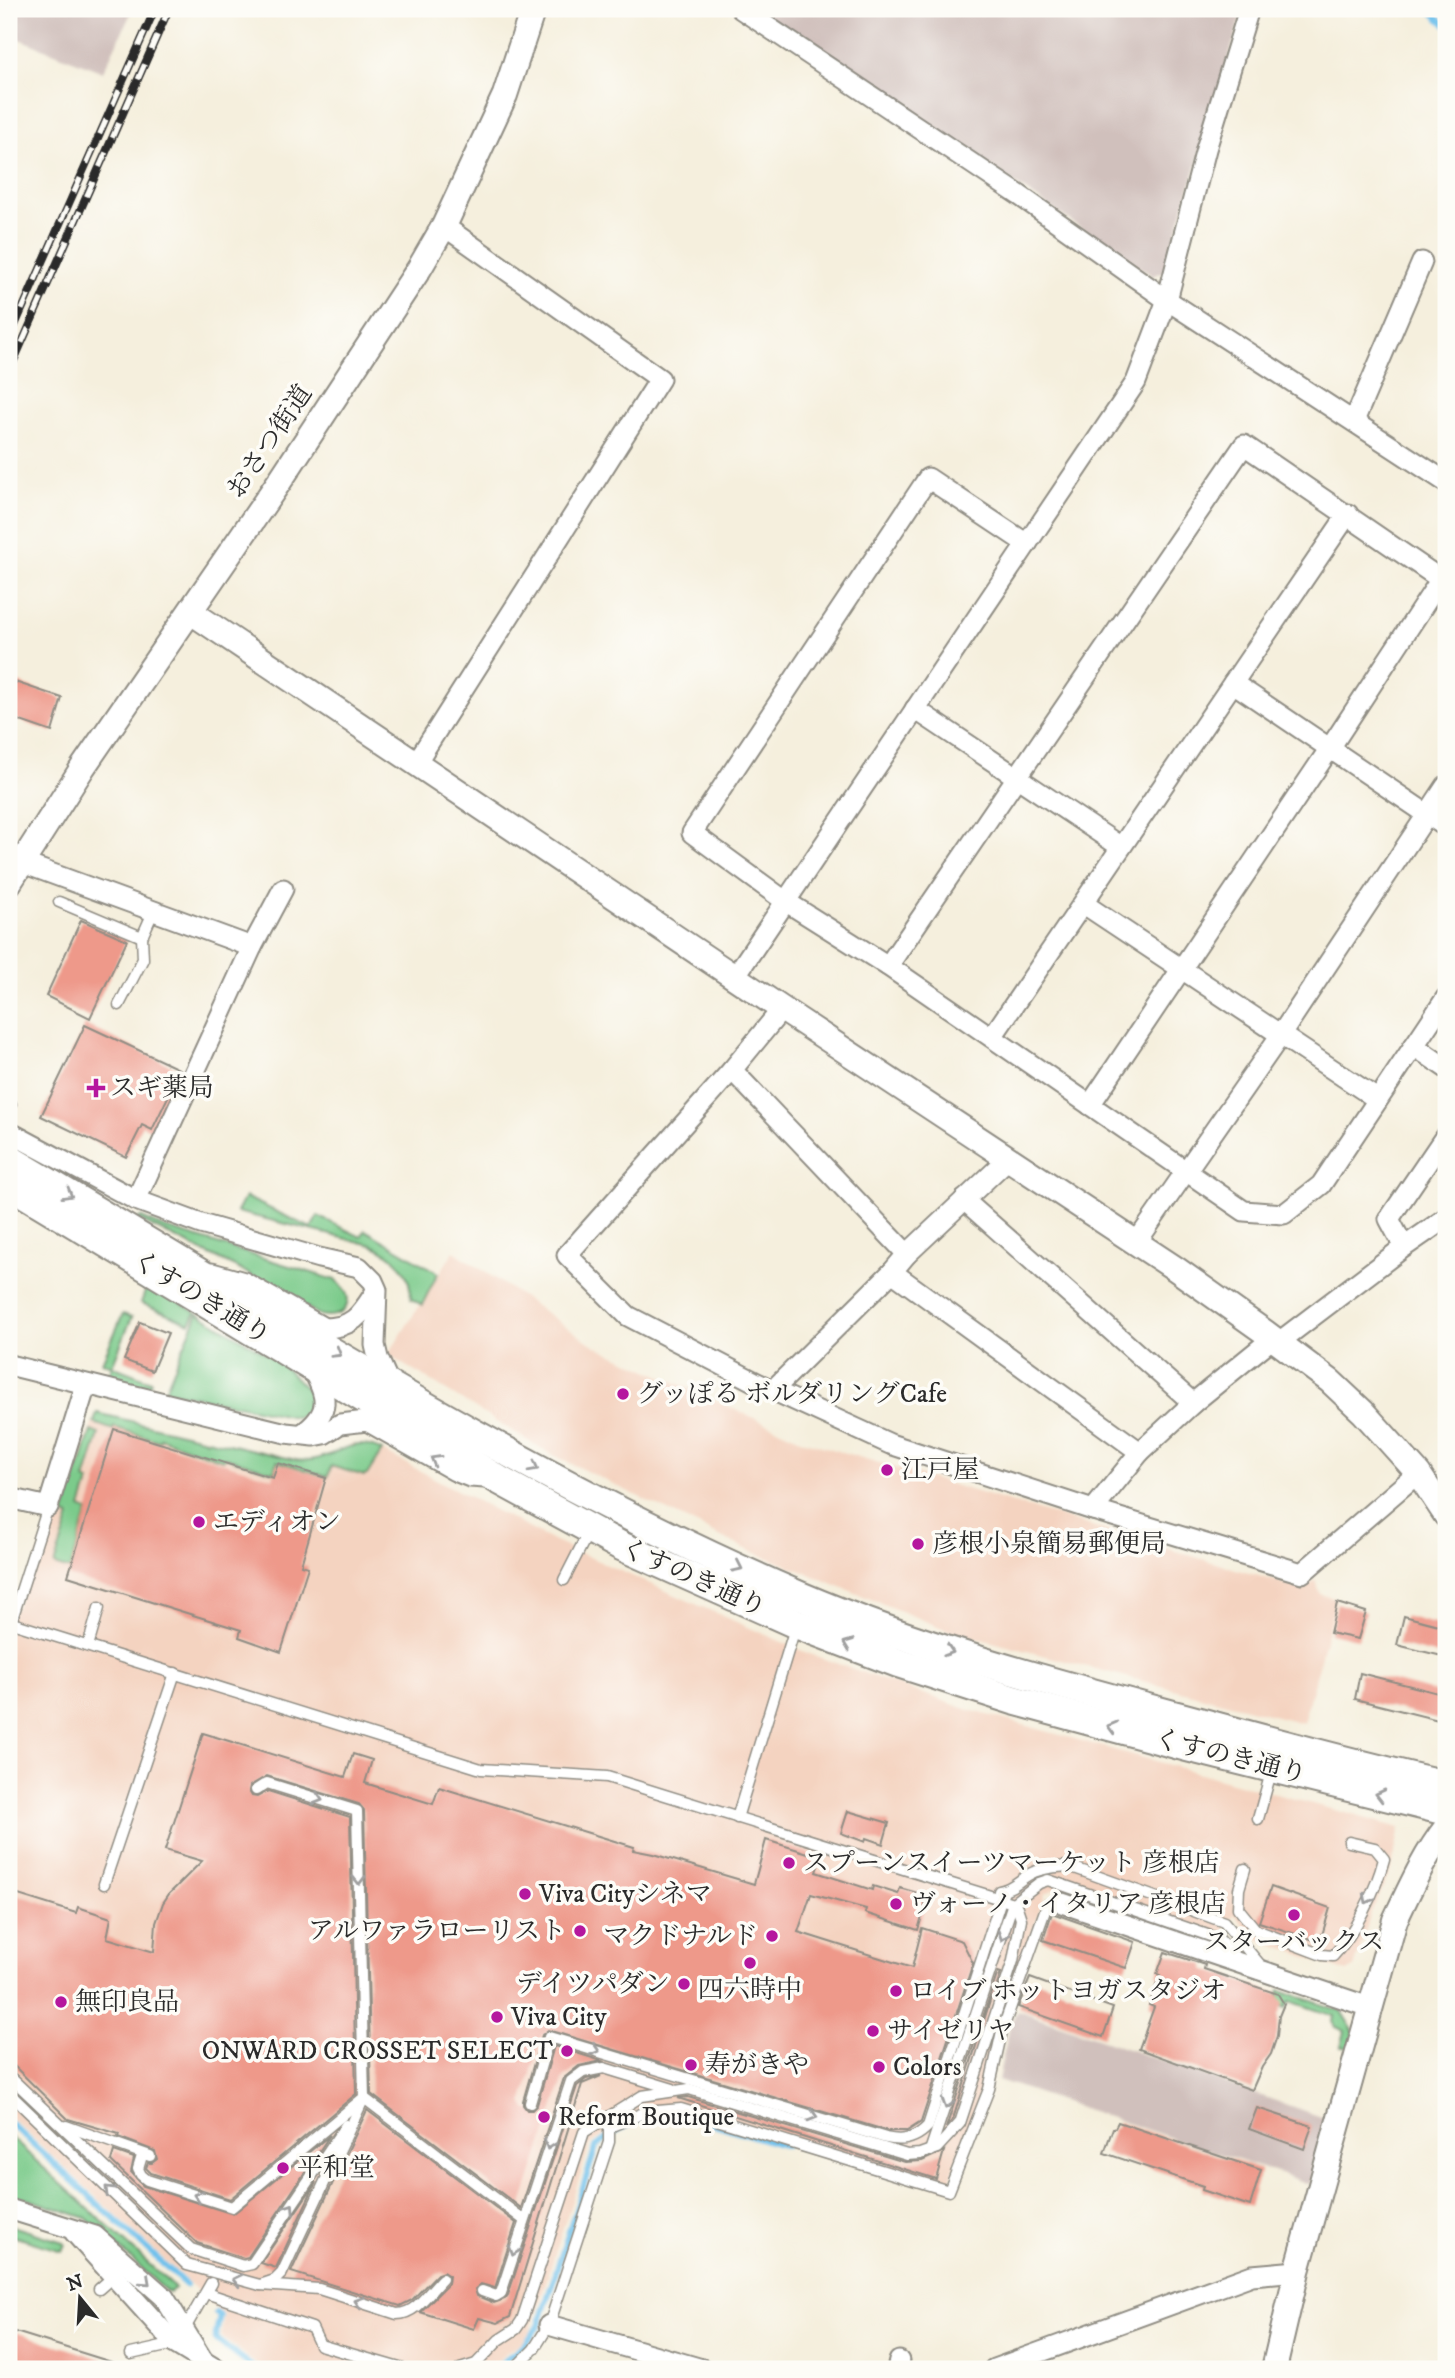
<svg xmlns="http://www.w3.org/2000/svg" width="1455" height="2378" font-family="'IM FELL DW Pica','Noto Serif JP',serif">
	<style>
		.built { fill: #f4d3c0 }
		.industrial { fill: #d0c0bc }
		.green { fill: #7ccb8b; stroke: #547b5b; stroke-width: 2 }
		.lines { fill: none; stroke-linecap: round; stroke-linejoin: round }
		.stream { stroke: #70c1ec; stroke-width: 6 }
		.building { fill: #ee998a }
		.service-casing { stroke: #908d84; stroke-width: 13 }
		.minor-casing { stroke: #908d84; stroke-width: 23 }
		.tertiary-casing { stroke: #908d84; stroke-width: 28 }
		.secondary-casing { stroke: #908d84; stroke-width: 32 }
		.service { stroke: #fff; stroke-width: 10 }
		.minor { stroke: #fff; stroke-width: 19 }
		.tertiary { stroke: #fff; stroke-width: 24 }
		.secondary { stroke: #fff; stroke-width: 28 }
		.rail-casing { stroke: #2b2b2b; stroke-width: 8 }
		.rail { stroke: #fdfcf7; stroke-width: 5; stroke-dasharray: 16; stroke-linecap: butt }
		.oneway { stroke: #a0a0a0 }
		.poi-dot { fill: #b5179e; stroke: #fdfcf7; stroke-width: 2.5 }
		.labels { text-anchor: middle; dominant-baseline: central; stroke-width: 7; stroke-linejoin: round; paint-order: stroke }
		.street-label { font-size: 26px; fill: #2b2b2b; stroke: #fdfcf7 }
		.poi-label { font-size: 26px; fill: #2b2b2b; stroke: #fdfcf7; text-anchor: start }
	</style>
	<rect width="100%" height="100%" fill="#fdfcf7"/>
	<filter id="ink" filterUnits="userSpaceOnUse"><feTurbulence type="fractalNoise" baseFrequency=".0143" numOctaves="2"/><feDisplacementMap in="SourceGraphic" scale="14" xChannelSelector="R" yChannelSelector="G"/><feConvolveMatrix kernelMatrix="1 2 1 2 8 2 1 2 1" color-interpolation-filters="sRGB"/></filter>
	<filter id="wash" filterUnits="userSpaceOnUse"><feTurbulence type="fractalNoise" baseFrequency=".00686" numOctaves="4" result="noise"/><feDisplacementMap in="SourceGraphic" scale="28" xChannelSelector="R" yChannelSelector="G"/><feGaussianBlur stdDeviation="1.57" result="paint"/><feColorMatrix in="noise" values="0 0 0 0 0 0 0 0 0 0 0 0 0 0 0 0 0 1.4 0 .05"/><feComposite in="paint" operator="in"/></filter>
	<g filter="url(#wash)">
		<rect width="100%" height="100%" fill="#f5efdd"/>
		<!-- built -->
		<g class="built">
			<path d="M 454,1251 L 595,1346 L 805,1441 L 1303,1589 L 1316,1580 L 1320,1594 L 1336,1599 L 1303,1723 L 950,1631 L 744,1548 L 543,1450 L 388,1355 Z"/>
			<path d="M 97,1413 L 306,1461 L 325,1458 L 352,1444 L 371,1445 L 555,1542 L 807,1653 L 969,1710 L 1400,1828 L 1391,1870 L 1371,1913 L 1354,1968 L 1347,1972 L 1254,1937 L 1234,1914 L 1216,1943 L 1072,1893 L 1069,1895 L 1054,1889 L 1045,1894 L 998,2032 L 984,2089 L 947,2188 L 681,2105 L 618,2126 L 590,2145 L 530,2332 L 523,2341 L 505,2353 L 492,2369 L 262,2369 L 221,2337 L 224,2315 L 9,2116 L 9,1607 L 16,1609 Z"/>
		</g>
		<!-- industrial -->
		<g class="industrial">
			<path d="M 9,9 L 133,9 L 103,72 L 9,35 Z"/>
			<path d="M 753,9 L 1243,9 L 1165,271 L 1153,276 Z"/>
			<path d="M 1017,2010 L 1330,2120 L 1310,2184 L 998,2080 L 1009,2029 Z"/>
		</g>
		<!-- green -->
		<g class="green">
			<path d="M 245,1197 L 311,1228 L 318,1216 L 361,1237 L 365,1230 L 438,1273 L 422,1305 L 411,1299 C 411,1272 396,1255 372,1245 L 237,1212 Z"/>
			<path d="M 140,1217 L 162,1227 L 335,1280 C 358,1296 348,1321 320,1315 L 245,1272 L 138,1220 Z"/>
			<path d="M 148,1283 L 196,1312 L 190,1323 L 141,1303 Z"/>
			<path d="M 198,1313 L 277,1360 L 312,1394 C 315,1408 309,1417 294,1417 L 165,1390 Z"/>
			<path d="M 123,1314 L 132,1317 L 112,1366 L 151,1381 L 149,1387 L 107,1379 L 112,1366 L 102,1362 Z"/>
			<path d="M 97,1413 L 206,1439 L 205,1442 L 207,1439 L 296,1460 C 332,1465 347,1432 382,1451 L 367,1475 L 364,1476 L 331,1466 L 328,1477 L 277,1461 L 274,1472 L 225,1457 L 223,1460 L 160,1438 L 159,1441 L 114,1427 L 113,1430 L 94,1423 Z"/>
			<path d="M 91,1431 L 99,1434 L 85,1480 L 89,1482 L 81,1508 L 88,1511 L 70,1570 L 54,1565 L 70,1517 L 64,1515 Z"/>
			<path d="M 1280,1990 L 1341,2011 L 1354,2032 L 1349,2048 L 1341,2047 L 1345,2031 L 1336,2027 L 1333,2022 L 1334,2016 L 1290,2001 L 1286,2008 L 1277,2004 Z"/>
			<path d="M 9,2136 L 175,2288 L 170,2292 L 166,2291 L 86,2218 L 9,2193 Z"/>
			<path d="M 9,2225 L 63,2242 L 65,2244 L 62,2251 L 9,2235 Z"/>
		</g>
		<g class="lines">
			<!-- stream -->
			<g class="stream">
				<path d="M 1429,9 L 1446,25"/>
				<path d="M 9,2122 L 186,2285"/>
				<path d="M 216,2313 L 220,2316 L 215,2339 L 255,2369"/>
				<path d="M 497,2369 L 507,2358 L 526,2343 L 539,2325 L 596,2147 L 621,2128 L 647,2117 L 681,2114 L 786,2146"/>
			</g>
		</g>
		<g id="blocks">
			<!-- building -->
			<g class="building">
				<path d="M 9,680 L 62,698 L 52,732 L 9,717 Z"/>
				<path d="M 81,920 L 127,940 L 90,1018 L 46,996 Z"/>
				<path d="M 85,1025 L 181,1070 L 152,1130 L 142,1125 L 126,1157 L 41,1116 Z"/>
				<path d="M 140,1322 L 168,1333 L 152,1371 L 124,1360 Z"/>
				<path d="M 114,1429 L 273,1478 L 278,1463 L 326,1478 L 301,1565 L 308,1567 L 281,1652 L 239,1637 L 241,1630 L 68,1576 Z"/>
				<path d="M 1337,1603 L 1366,1612 L 1358,1639 L 1330,1633 Z"/>
				<path d="M 1404,1616 L 1446,1627 L 1446,1657 L 1397,1645 Z"/>
				<path d="M 1360,1673 L 1446,1695 L 1446,1722 L 1355,1699 Z"/>
				<path d="M 203,1733 L 345,1777 L 353,1754 L 372,1760 L 365,1783 L 433,1804 L 439,1787 L 634,1847 L 633,1850 L 653,1854 L 754,1884 L 766,1840 L 821,1857 L 816,1872 L 872,1890 L 873,1886 L 898,1894 L 900,1888 L 928,1896 L 918,1930 L 865,1913 L 866,1909 L 811,1894 L 798,1932 L 912,1968 L 922,1928 L 962,1941 L 973,1963 L 921,2122 L 907,2131 L 888,2131 L 548,2030 L 542,2035 L 523,2101 L 523,2105 L 527,2110 L 532,2110 L 537,2105 L 554,2046 L 602,2061 L 579,2066 L 564,2078 L 521,2208 L 371,2094 L 364,1810 L 359,1804 L 267,1776 L 250,1786 L 249,1791 L 252,1796 L 257,1797 L 268,1791 L 350,1817 L 356,2094 L 230,2199 L 151,2173 L 146,2168 L 148,2163 L 152,2163 L 157,2159 L 155,2151 L 118,2137 L 119,2134 L 68,2119 L 9,2061 L 9,1892 L 76,1913 L 78,1907 L 111,1918 L 107,1938 L 154,1952 L 156,1923 L 163,1903 L 169,1894 L 202,1861 L 165,1850 Z"/>
				<path d="M 848,1811 L 889,1823 L 883,1844 L 866,1838 L 865,1842 L 841,1833 Z"/>
				<path d="M 1271,1887 L 1330,1908 L 1320,1942 L 1259,1922 Z"/>
				<path d="M 1052,1913 L 1135,1942 L 1126,1968 L 1043,1940 Z"/>
				<path d="M 1165,1952 L 1205,1965 L 1204,1969 L 1278,1994 L 1284,2004 L 1279,2016 L 1277,2036 L 1271,2054 L 1262,2067 L 1252,2090 L 1139,2049 L 1154,2007 L 1149,2005 L 1160,1975 L 1157,1974 Z"/>
				<path d="M 998,1972 L 1001,1973 L 993,1998 L 991,1998 L 953,2119 L 946,2128 Z"/>
				<path d="M 1030,1978 L 1113,2008 L 1103,2037 L 1018,2007 Z"/>
				<path d="M 601,2076 L 582,2084 L 510,2317 L 498,2323 L 479,2318 L 474,2329 L 420,2312 L 448,2284 L 449,2276 L 443,2272 L 437,2274 L 412,2300 L 400,2306 L 291,2272 L 367,2110 L 516,2223 L 495,2288 L 481,2284 L 475,2289 L 477,2296 L 494,2303 L 505,2299 L 508,2295 L 577,2086 L 586,2079 Z"/>
				<path d="M 688,2097 L 905,2162 L 922,2161 L 944,2151 L 936,2179 L 678,2098 Z"/>
				<path d="M 1257,2108 L 1312,2126 L 1304,2149 L 1249,2129 Z"/>
				<path d="M 1118,2122 L 1261,2170 L 1250,2206 L 1202,2190 L 1203,2186 L 1104,2153 L 1113,2128 L 1115,2128 Z"/>
				<path d="M 330,2135 L 248,2257 L 244,2258 L 197,2243 L 111,2161 L 114,2151 L 134,2158 L 131,2172 L 143,2186 L 233,2214 Z"/>
				<path d="M 316,2182 L 276,2268 L 261,2263 Z"/>
				<path d="M 9,2330 L 121,2365 L 120,2369 L 9,2369 Z"/>
			</g>
		</g>
	</g>
	<g filter="url(#ink)">
		<use href="#blocks" fill-opacity="0" stroke="#908d84" stroke-width="2"/>
		<g class="lines">
			<!-- service casing -->
			<g class="service-casing">
				<g id="service">
					<path d="M 59,902 L 142,937"/>
					<path d="M 119,1005 L 143,959 L 142,937 L 154,910"/>
					<path d="M 9,1107 L 11,1104"/>
					<path d="M 564,1580 L 589,1531"/>
					<path d="M 9,1622 L 481,1769 L 607,1777 L 1013,1903 L 1039,1883 L 1048,1880 L 1219,1939 L 1235,1957"/>
					<path d="M 11,1622 L 48,1507"/>
					<path d="M 88,1646 L 99,1608"/>
					<path d="M 256,1790 L 267,1783 L 357,1811 L 364,2098 L 282,2273 L 275,2280 L 260,2285"/>
					<path d="M 737,1818 L 795,1628"/>
					<path d="M 1258,1819 L 1272,1769"/>
					<path d="M 1245,1869 L 1239,1889 L 1238,1908 L 1256,1930 L 1322,1955 L 1333,1956 C 1355,1933 1376,1890 1384,1859 L 1375,1848 L 1349,1842"/>
					<path d="M 104,1884 L 175,1673"/>
					<path d="M 999,1891 C 1014,1889 1021,1877 1034,1872 C 1045,1867 1057,1867 1069,1866 L 1224,1922 L 1262,1967"/>
					<path d="M 9,2076 L 191,2249 L 243,2266 L 252,2264 L 346,2125"/>
					<path d="M 9,2093 L 187,2265 L 260,2285 L 319,2289 L 397,2314 C 416,2314 429,2292 442,2279"/>
					<path d="M 364,2098 L 524,2220"/>
					<path d="M 530,2103 L 549,2037 L 886,2138 C 903,2142 916,2139 928,2126 L 1004,1890"/>
					<path d="M 66,2126 L 150,2156"/>
					<path d="M 609,2127 L 646,2112 L 681,2109 L 949,2191 L 989,2089 L 1002,2031 L 1047,1905 L 1062,1903"/>
					<path d="M 930,2151 L 1013,1903"/>
					<path d="M 141,2159 L 138,2169 L 141,2175 L 147,2180 L 232,2207 L 362,2099"/>
					<path d="M 99,2289 L 114,2276"/>
					<path d="M 482,2291 L 496,2296 L 501,2293 L 571,2081 L 583,2072 L 604,2068 L 673,2089"/>
					<path d="M 206,2293 L 312,2328 L 320,2345 L 403,2369"/>
					<path d="M 183,2332 L 211,2283"/>
					<path d="M 131,2354 L 175,2344"/>
					<path d="M 460,2369 L 476,2364 L 499,2340 L 516,2329 L 522,2320 L 584,2132 L 642,2096 L 689,2089 L 907,2155 L 920,2154 L 937,2148 L 960,2123 L 1013,1961 L 1021,1919 L 1017,1907 L 1013,1903"/>
					<path d="M 514,2369 L 534,2349 L 549,2325 L 609,2142 L 609,2123"/>
				</g>
			</g>
			<!-- minor casing -->
			<g class="minor-casing">
				<g id="minor">
					<path d="M 741,9 L 1019,195 L 1167,300 L 1446,482"/>
					<path d="M 1354,421 L 1422,262"/>
					<path d="M 1027,544 L 928,478 L 692,833 L 785,901 L 888,966 L 1244,1211 L 1284,1214 L 1321,1185 L 1446,998"/>
					<path d="M 1233,683 L 1446,827"/>
					<path d="M 915,709 L 1121,847"/>
					<path d="M 416,763 L 660,379 L 444,226"/>
					<path d="M 9,858 L 252,947 L 136,1200"/>
					<path d="M 1084,904 L 1377,1099"/>
					<path d="M 252,947 L 283,889"/>
					<path d="M 888,966 L 1244,445 L 1446,583"/>
					<path d="M 736,975 L 1136,382 L 1167,300 L 1206,149 L 1249,9"/>
					<path d="M 782,1009 L 732,1070 L 907,1254"/>
					<path d="M 992,1037 L 1348,514"/>
					<path d="M 1414,1046 L 1446,1068"/>
					<path d="M 732,1070 L 567,1255 L 628,1316 L 757,1383 L 890,1444 L 1093,1510"/>
					<path d="M 1090,1105 L 1330,748 L 1441,579"/>
					<path d="M 9,1132 L 136,1200 L 201,1224 L 319,1258 L 359,1267 L 373,1281 L 377,1290 L 375,1345 L 378,1358 L 390,1385"/>
					<path d="M 1446,1135 L 1389,1219 L 1404,1247 L 1446,1218"/>
					<path d="M 1009,1158 L 907,1254 L 892,1272 L 1140,1452 L 1193,1403 L 1273,1338"/>
					<path d="M 964,1200 L 1193,1403"/>
					<path d="M 1136,1243 L 1280,1036 L 1446,786"/>
					<path d="M 212,1273 L 244,1282 L 324,1328 C 354,1328 361,1314 376,1291"/>
					<path d="M 1279,1342 L 1404,1247"/>
					<path d="M 9,1365 L 286,1433 L 314,1436 L 324,1434 L 340,1424 L 367,1421 L 455,1471 L 470,1477 L 485,1478"/>
					<path d="M 773,1390 L 892,1272"/>
					<path d="M 302,1434 C 332,1412 328,1397 311,1367"/>
					<path d="M 1140,1452 L 1093,1510 L 1302,1573 L 1418,1473"/>
					<path d="M 9,1498 L 48,1507 L 86,1385"/>
					<path d="M 1062,1903 L 1372,2008"/>
					<path d="M 9,2209 L 95,2236 L 164,2297 L 202,2359"/>
					<path d="M 74,2232 L 175,2344 L 216,2369"/>
					<path d="M 549,2325 L 702,2369"/>
					<path d="M 897,2369 L 899,2361"/>
					<path d="M 994,2369 L 1252,2275 L 1297,2271"/>
				</g>
			</g>
			<!-- tertiary casing -->
			<g class="tertiary-casing">
				<g id="tertiary">
					<path d="M 191,612 L 782,1009 L 1176,1269 L 1266,1333 L 1330,1381 L 1363,1412 L 1418,1473 L 1446,1515"/>
					<path d="M 9,883 L 83,767 L 279,482 L 419,269 L 444,226 L 505,95 L 533,9"/>
					<path d="M 1274,2369 L 1297,2271 L 1395,1920 C 1410,1889 1424,1856 1446,1828"/>
				</g>
			</g>
			<!-- secondary casing -->
			<g class="secondary-casing">
				<g id="secondary">
					<path d="M 9,1159 C 268,1312 522,1477 800,1596 C 917,1646 1039,1679 1162,1712 C 1256,1737 1351,1764 1446,1785"/>
					<path d="M 9,1184 L 499,1480 L 621,1546 L 796,1624 L 898,1663 L 1013,1700 L 1187,1747 L 1446,1811"/>
				</g>
			</g>
			<!-- service -->
			<use href="#service" class="service"/>
			<!-- minor -->
			<use href="#minor" class="minor"/>
			<!-- tertiary -->
			<use href="#tertiary" class="tertiary"/>
			<!-- secondary -->
			<use href="#secondary" class="secondary"/>
			<!-- rail casing -->
			<g class="rail-casing">
				<g id="rail">
					<path d="M 9,339 L 155,9"/>
					<path d="M 9,372 L 169,9"/>
				</g>
			</g>
			<!-- rail -->
			<use href="#rail" class="rail"/>
		</g>
		<!-- one-way arrows -->
		<defs><path id="oneway-chevron" d="M-2-3.5L2.5 0L-2 3.5" fill="none" stroke-width="1.6" stroke-linecap="round" stroke-linejoin="round" transform="scale(1.75)"/></defs>
		<g class="oneway">
			<use href="#oneway-chevron" transform="translate(68 1194) rotate(30)"/>
			<use href="#oneway-chevron" transform="translate(337 1353) rotate(31)"/>
			<use href="#oneway-chevron" transform="translate(435 1460) rotate(-150)"/>
			<use href="#oneway-chevron" transform="translate(534 1467) rotate(28)"/>
			<use href="#oneway-chevron" transform="translate(738 1567) rotate(25)"/>
			<use href="#oneway-chevron" transform="translate(848 1644) rotate(-159)"/>
			<use href="#oneway-chevron" transform="translate(949 1651) rotate(18)"/>
			<use href="#oneway-chevron" transform="translate(1112 1727) rotate(-165)"/>
			<use href="#oneway-chevron" transform="translate(1380 1795) rotate(-166)"/>
			<use href="#oneway-chevron" transform="translate(318 1799) rotate(17)"/>
			<use href="#oneway-chevron" transform="translate(359 1880) rotate(89)"/>
			<use href="#oneway-chevron" transform="translate(1368 1899) rotate(117)"/>
			<use href="#oneway-chevron" transform="translate(1003 1936) rotate(108)"/>
			<use href="#oneway-chevron" transform="translate(595 2050) rotate(17)"/>
			<use href="#oneway-chevron" transform="translate(947 2104) rotate(108)"/>
			<use href="#oneway-chevron" transform="translate(813 2116) rotate(17)"/>
			<use href="#oneway-chevron" transform="translate(549 2145) rotate(109)"/>
			<use href="#oneway-chevron" transform="translate(109 2190) rotate(-135)"/>
			<use href="#oneway-chevron" transform="translate(198 2196) rotate(-162)"/>
			<use href="#oneway-chevron" transform="translate(290 2208) rotate(-56)"/>
			<use href="#oneway-chevron" transform="translate(514 2251) rotate(108)"/>
			<use href="#oneway-chevron" transform="translate(237 2280) rotate(-167)"/>
			<use href="#oneway-chevron" transform="translate(146 2281) rotate(42)"/>
			<use href="#oneway-chevron" transform="translate(359 2302) rotate(-162)"/>
		</g>
	</g>
	<!-- markers -->
	<g class="poi-dot">
		<path d="M92.5 1077.5h7v7h7v7h-7v7h-7v-7h-7v-7h7z"/>
		<circle cx="623" cy="1394" r="7"/>
		<circle cx="887" cy="1470" r="7"/>
		<circle cx="199" cy="1522" r="7"/>
		<circle cx="918" cy="1544" r="7"/>
		<circle cx="789" cy="1863" r="7"/>
		<circle cx="525" cy="1894" r="7"/>
		<circle cx="896" cy="1904" r="7"/>
		<circle cx="1294" cy="1915" r="7"/>
		<circle cx="580" cy="1931" r="7"/>
		<circle cx="772" cy="1936" r="7"/>
		<circle cx="750" cy="1963" r="7"/>
		<circle cx="684" cy="1984" r="7"/>
		<circle cx="896" cy="1991" r="7"/>
		<circle cx="61" cy="2002" r="7"/>
		<circle cx="497" cy="2017" r="7"/>
		<circle cx="873" cy="2031" r="7"/>
		<circle cx="567" cy="2051" r="7"/>
		<circle cx="691" cy="2065" r="7"/>
		<circle cx="879" cy="2067" r="7"/>
		<circle cx="544" cy="2117" r="7"/>
		<circle cx="283" cy="2168" r="7"/>
	</g>
	<g class="labels">
		<!-- street labels -->
		<g class="street-label">
			<text transform="translate(270 442) rotate(-56)">おさつ街道</text>
			<text transform="translate(201 1298) rotate(31)">くすのき通り</text>
			<text transform="translate(693 1578) rotate(24)">くすのき通り</text>
			<text transform="translate(1230 1757) rotate(14)">くすのき通り</text>
		</g>
		<!-- poi labels -->
		<g class="poi-label">
			<text x="110" y="1088">スギ薬局</text>
			<text x="637" y="1394">グッぽる ボルダリングCafe</text>
			<text x="901" y="1470">江戸屋</text>
			<text x="213" y="1522">エディオン</text>
			<text x="932" y="1544">彦根小泉簡易郵便局</text>
			<text x="803" y="1863">スプーンスイーツマーケット 彦根店</text>
			<text x="539" y="1894">Viva Cityシネマ</text>
			<text x="910" y="1904">ヴォーノ・イタリア 彦根店</text>
			<text x="566" y="1931" text-anchor="end">アルワァラローリスト</text>
			<text x="758" y="1936" text-anchor="end">マクドナルド</text>
			<text x="1294" y="1942" text-anchor="middle">スターバックス</text>
			<text x="670" y="1984" text-anchor="end">デイツパダン</text>
			<text x="750" y="1990" text-anchor="middle">四六時中</text>
			<text x="910" y="1991">ロイブ ホットヨガスタジオ</text>
			<text x="75" y="2002">無印良品</text>
			<text x="511" y="2017">Viva City</text>
			<text x="887" y="2031">サイゼリヤ</text>
			<text x="553" y="2051" text-anchor="end">ONWARD CROSSET SELECT</text>
			<text x="705" y="2065">寿がきや</text>
			<text x="893" y="2067">Colors</text>
			<text x="558" y="2117">Reform Boutique</text>
			<text x="297" y="2168">平和堂</text>
		</g>
	</g>
	<!-- margin -->
	<rect width="1455" height="2378" fill="none" stroke="#fdfcf7" stroke-width="35"/>
	<!-- north arrow -->
	<g transform="translate(80 2298) rotate(342)" stroke="#fdfcf7" stroke-width="5" paint-order="stroke">
	<path d="M0-5L12 26L0 18L-12 26Z" fill="#2b2b2b"/>
	<text y="-10" font-size="19" font-weight="bold" text-anchor="middle" fill="#2b2b2b">N</text>
	</g>
</svg>
